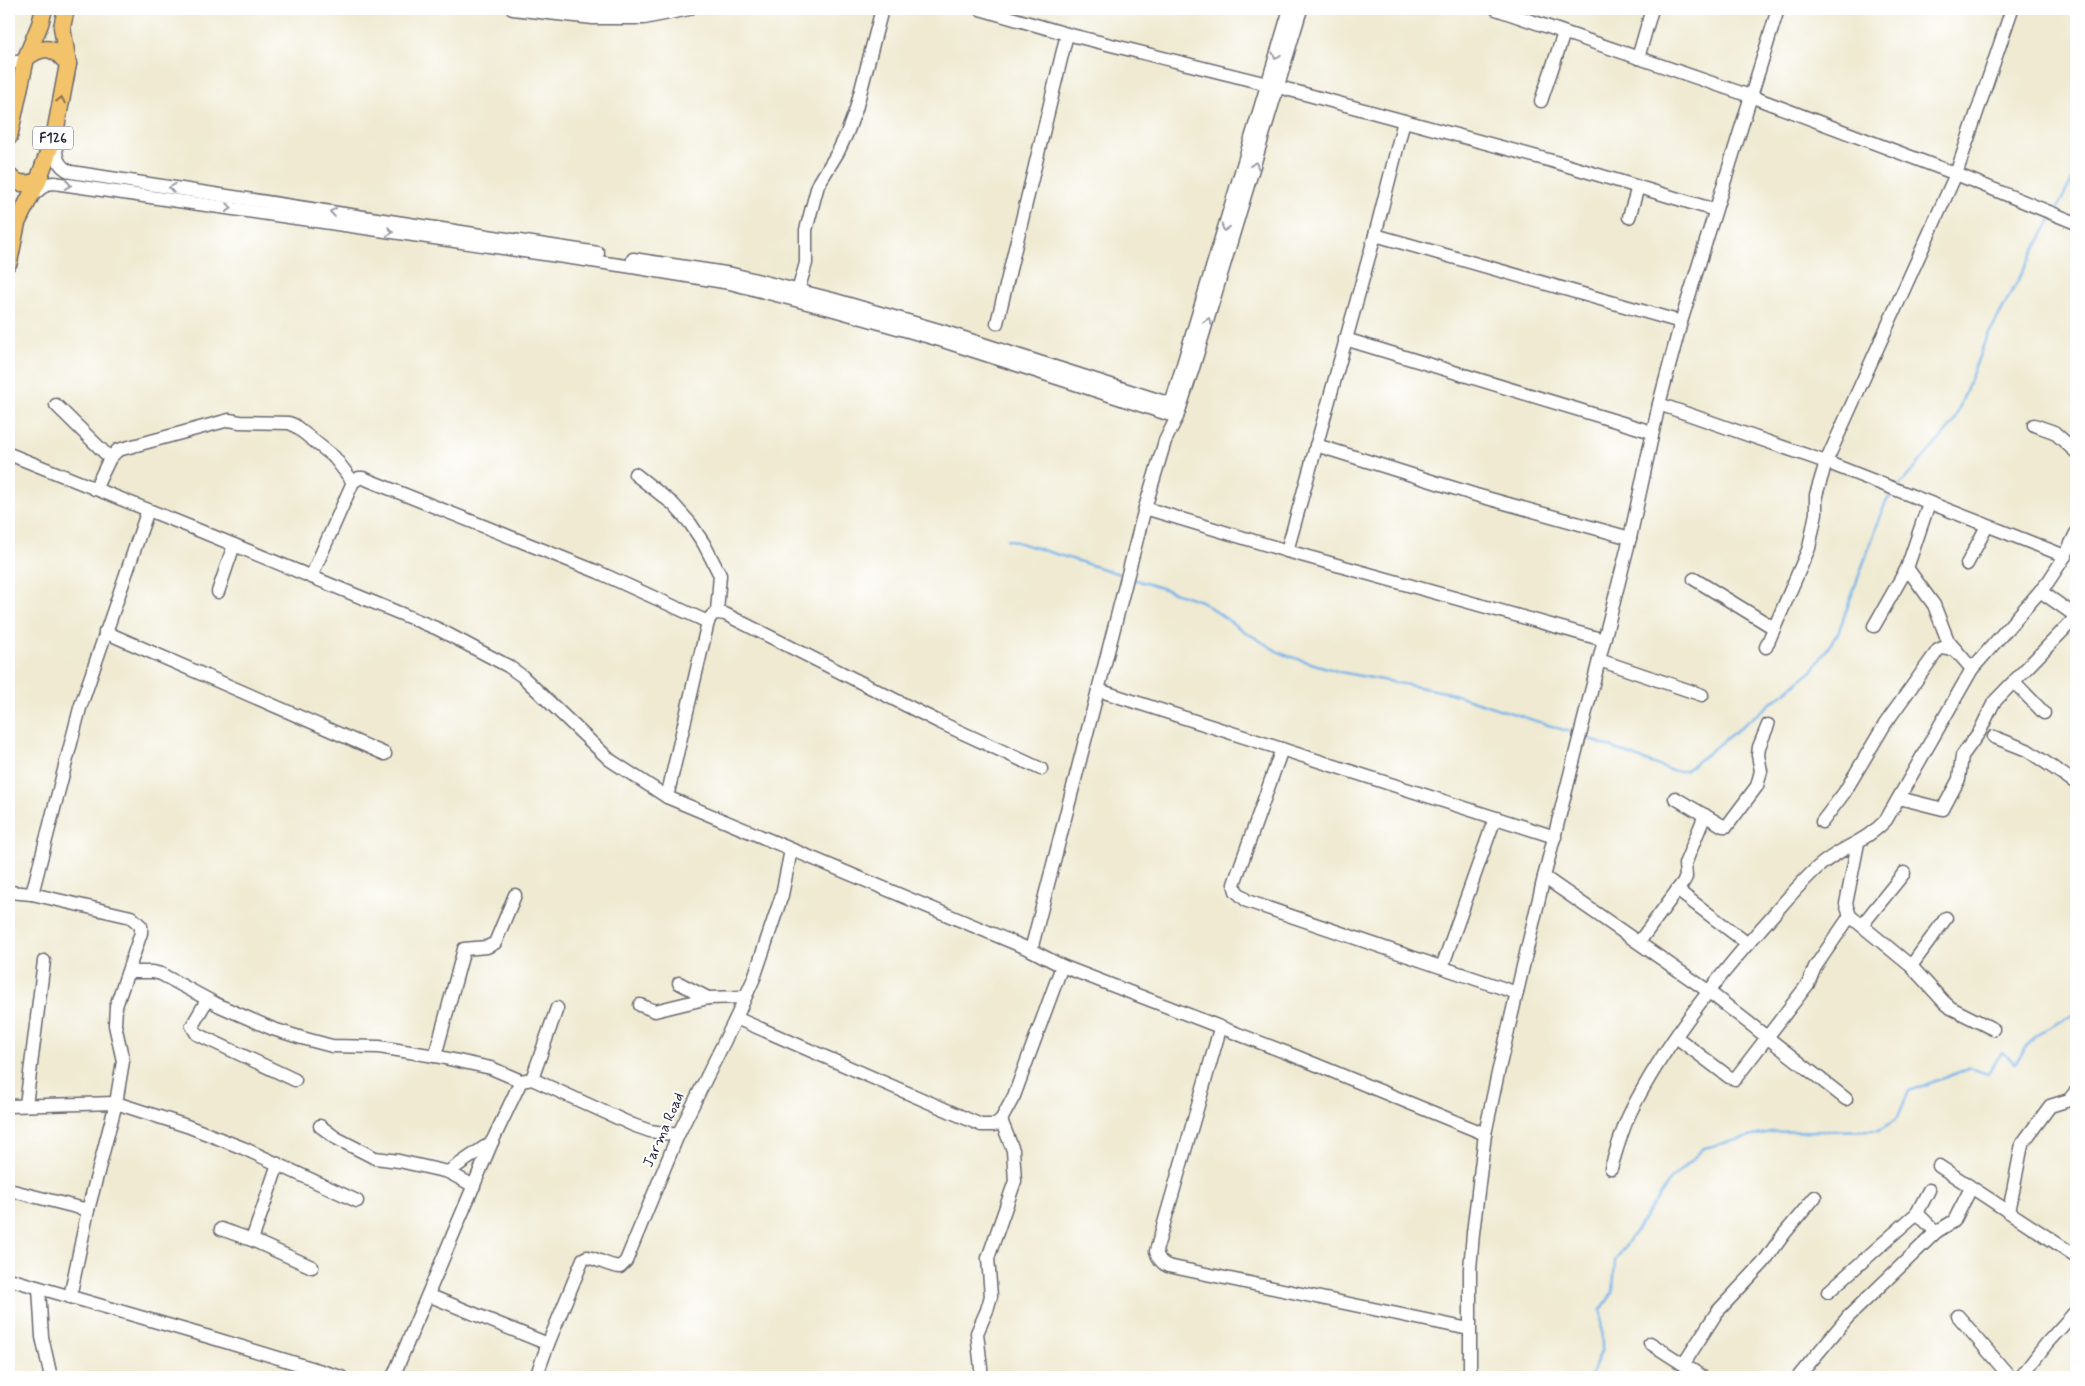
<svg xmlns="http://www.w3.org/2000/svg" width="2085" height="1386" font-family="Mynerve,sans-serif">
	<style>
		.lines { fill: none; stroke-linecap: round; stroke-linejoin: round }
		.stream { stroke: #78b3e9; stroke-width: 2.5 }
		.minor-casing { stroke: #6a6870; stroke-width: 15 }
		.major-casing { stroke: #6a6870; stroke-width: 19 }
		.minor { stroke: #fff; stroke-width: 12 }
		.major { stroke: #f2c36a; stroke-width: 16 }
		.oneway { stroke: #9c9ca7 }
		.oneway2 { stroke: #8a7252 }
		.labels { text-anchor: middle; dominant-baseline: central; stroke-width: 4; stroke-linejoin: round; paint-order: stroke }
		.shield { fill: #fff; stroke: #646476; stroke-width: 1 }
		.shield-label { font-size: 14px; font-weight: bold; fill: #22223b }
		.street-label { font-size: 15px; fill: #22223b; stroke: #fff }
	</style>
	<rect width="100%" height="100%" fill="#fff"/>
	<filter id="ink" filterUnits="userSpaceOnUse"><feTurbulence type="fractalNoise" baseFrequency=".02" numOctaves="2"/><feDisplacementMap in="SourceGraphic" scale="10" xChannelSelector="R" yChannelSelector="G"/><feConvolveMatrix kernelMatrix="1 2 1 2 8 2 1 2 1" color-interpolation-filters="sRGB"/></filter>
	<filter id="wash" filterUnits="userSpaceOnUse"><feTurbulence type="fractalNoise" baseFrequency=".0096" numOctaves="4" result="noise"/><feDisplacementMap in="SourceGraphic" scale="20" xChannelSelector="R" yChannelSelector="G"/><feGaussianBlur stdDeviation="1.12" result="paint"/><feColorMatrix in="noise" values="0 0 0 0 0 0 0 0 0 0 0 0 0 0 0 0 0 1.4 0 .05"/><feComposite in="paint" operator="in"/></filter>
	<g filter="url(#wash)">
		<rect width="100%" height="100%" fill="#efead1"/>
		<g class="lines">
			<!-- stream -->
			<g class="stream">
				<path d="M 2056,211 L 2076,172"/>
				<path d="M 1899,486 L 1953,424 L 1985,341 L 2052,218"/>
				<path d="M 1007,539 L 1123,575"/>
				<path d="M 1130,578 L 1201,601 L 1242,630 L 1282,654 L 1340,672 L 1450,693 L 1576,734"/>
				<path d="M 1584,737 L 1672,771 L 1685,771 L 1812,671 L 1838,633 L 1886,501 L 1894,493"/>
				<path d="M 1590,1377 L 1602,1349 L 1601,1310 L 1613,1292 L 1615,1261 L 1671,1179 L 1704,1148 L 1770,1132 L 1879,1130 L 1897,1119 L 1909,1091 L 1970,1068 L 1988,1074 L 2002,1052 L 2015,1063 L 2035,1036 L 2076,1013"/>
			</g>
		</g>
	</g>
	<g filter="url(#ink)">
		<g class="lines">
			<!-- minor casing -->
			<g class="minor-casing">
				<g id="minor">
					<path d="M 513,9 L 593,18 L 644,18 L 689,9"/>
					<path d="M 980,9 L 1067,34 L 1279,87 L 1552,161 L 1715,210"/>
					<path d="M 1496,9 L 1750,96 L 1956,174 L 2076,223"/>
					<path d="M 1638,58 L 1652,9"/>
					<path d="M 9,62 L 25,62"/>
					<path d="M 1541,101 L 1564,33"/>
					<path d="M 55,138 C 56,153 55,166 71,172 L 598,253"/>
					<path d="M 33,195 L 46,184 L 54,183 L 626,266 L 730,283 L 830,309 L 940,340 L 1177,417"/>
					<path d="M 1629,217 L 1638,187"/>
					<path d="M 1375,235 L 1681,322"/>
					<path d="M 633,259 L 732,274 L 832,299 L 942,331 L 1180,407"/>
					<path d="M 798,291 L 806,263 L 806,230 L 818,185 L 838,152 L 847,133 L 856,109 L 882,9"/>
					<path d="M 997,323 L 1067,34"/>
					<path d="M 1345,339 L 1652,432"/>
					<path d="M 1659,404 L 1826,462 L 2065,556"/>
					<path d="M 56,405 L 110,458"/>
					<path d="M 1169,411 L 1290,9"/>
					<path d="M 2034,425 L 2054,432 L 2076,452"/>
					<path d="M 1316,445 L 1476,495 L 1630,538"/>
					<path d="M 9,454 L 193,528 L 438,629 L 508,666 L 522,676 L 610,760 L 667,797 L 1031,950 L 1062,966 L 1295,1056 L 1485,1134"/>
					<path d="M 635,474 L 673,504 L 690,523 L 704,544 L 720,575 L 717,612"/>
					<path d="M 95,489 L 110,458 L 118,450 L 229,420 L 240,422 L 289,423 L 294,425 L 334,457 L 353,482"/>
					<path d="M 1145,508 L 1287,551 L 1604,640"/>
					<path d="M 1287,551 L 1375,235 L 1404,121"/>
					<path d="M 1967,564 L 1987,526"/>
					<path d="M 1907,568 L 1934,605 L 1948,641 L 1972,669"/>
					<path d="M 311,577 L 353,482 L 359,478 L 363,478 L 598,572 L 708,622"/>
					<path d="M 1694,579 L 1774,628"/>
					<path d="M 2040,591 L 2076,616"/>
					<path d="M 218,592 L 234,545"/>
					<path d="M 1874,626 L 1907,568 L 1929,503"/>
					<path d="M 105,632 L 385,754"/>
					<path d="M 1766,647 L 1809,548 L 1816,513 L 1816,495 L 1826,462 L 1956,174 L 2012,9"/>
					<path d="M 1599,660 L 1702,695"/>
					<path d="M 2014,682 L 2044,713"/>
					<path d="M 1098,690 L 1555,837"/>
					<path d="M 1994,737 L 2027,750 L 2076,783"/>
					<path d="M 1282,749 L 1234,884 L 1236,891 L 1247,901 L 1517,993"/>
					<path d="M 667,797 L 708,622 C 712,613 715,612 725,614 L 939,722 L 1041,769"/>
					<path d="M 1675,798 L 1723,826 L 1727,826 L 1757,786 L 1761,771 L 1758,755 L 1759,747 L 1768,725"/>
					<path d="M 1899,798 L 1943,809 L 1959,779 L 1962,756 L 1980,731 L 1994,702 L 2076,617"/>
					<path d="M 1822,822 L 1844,793 L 1885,724 L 1938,650 L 1942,648 L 1955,650"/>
					<path d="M 1858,843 L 1846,904 L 1850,916 L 1911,966 L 1944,1002 L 1951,1008 L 1993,1029"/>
					<path d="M 1544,877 L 1708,991 L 1846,1099"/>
					<path d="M 1677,890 L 1748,944"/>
					<path d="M 9,892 L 32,894 L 131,917 L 141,926 L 141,933 L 116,1006 L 115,1025 L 123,1061 L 116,1103 L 88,1210 L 70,1297"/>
					<path d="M 32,894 L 80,708 L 148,510"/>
					<path d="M 1862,925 L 1904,873"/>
					<path d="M 1639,942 L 1684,881 L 1686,877 L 1685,864 L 1705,815"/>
					<path d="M 1031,950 L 1145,508 L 1165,441 L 1177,417 L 1193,368 L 1301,9"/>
					<path d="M 1911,966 L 1946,918"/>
					<path d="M 1442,967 L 1495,818"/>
					<path d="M 128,972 L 153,972 L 161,974 L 220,1006 L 273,1029 L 302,1038 L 332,1046 L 379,1047 L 435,1056 L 491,1068 L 521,1081 L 532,1079 L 633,1125 L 650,1131 L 678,1135"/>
					<path d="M 679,983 L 708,998"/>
					<path d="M 207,1000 L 192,1026 L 197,1034 L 295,1080"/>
					<path d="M 640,1005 L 655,1011 L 708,998 L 745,997"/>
					<path d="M 736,1018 L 981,1125 L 994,1125 L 1001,1120 L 1014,1096 L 1062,966"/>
					<path d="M 1220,1029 L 1156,1251 C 1158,1259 1161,1263 1168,1266 L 1469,1329"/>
					<path d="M 1676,1037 L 1729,1077 L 1735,1079 L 1808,984 L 1815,967 L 1850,916"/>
					<path d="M 435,1056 L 464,949 L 487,947 L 495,943 L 515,895"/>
					<path d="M 532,1079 L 557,1008"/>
					<path d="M 26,1105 L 44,961"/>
					<path d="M 9,1106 L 116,1103 L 187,1126 L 243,1148 L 357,1201"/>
					<path d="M 320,1126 L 336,1138 L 375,1158 L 399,1161 L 448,1172 L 474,1186"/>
					<path d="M 1939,1166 L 2076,1256"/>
					<path d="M 1611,1168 C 1617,1149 1622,1129 1631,1111 C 1666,1042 1715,980 1766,923 C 1783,904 1799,884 1818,867 C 1839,848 1866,842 1886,820 L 1972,669 L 2048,582 L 2065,556 L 2076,533"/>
					<path d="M 448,1172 L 492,1142"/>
					<path d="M 9,1190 L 88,1210"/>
					<path d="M 2009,1212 L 2022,1144 L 2050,1106 L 2069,1100 L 2076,1091"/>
					<path d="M 1917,1213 L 1936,1232"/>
					<path d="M 221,1229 L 252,1240 L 312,1267"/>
					<path d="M 252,1240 L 278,1164"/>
					<path d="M 9,1279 L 216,1339 L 341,1377"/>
					<path d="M 39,1288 L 42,1337 L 51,1377"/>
					<path d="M 1828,1292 L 1917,1213 L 1929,1190"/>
					<path d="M 428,1295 L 548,1344"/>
					<path d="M 1958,1316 L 2010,1377"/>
					<path d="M 1650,1343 L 1703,1377"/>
					<path d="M 1683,1365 L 1717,1312 L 1763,1263 L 1784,1234 L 1815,1197"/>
					<path d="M 393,1377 L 492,1142 L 521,1081"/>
					<path d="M 536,1377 L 548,1344 L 583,1259 L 587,1257 C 598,1259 608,1266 620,1267 L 626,1261 L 678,1135 L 736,1018 L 754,978 L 782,895 L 791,850"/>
					<path d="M 982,1377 L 977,1333 L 987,1310 L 991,1296 L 988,1258 L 1015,1181 L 1013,1150 L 1001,1120"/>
					<path d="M 1470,1377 L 1470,1269 L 1473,1233 L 1485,1134 L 1498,1073 L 1544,877 L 1630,538 L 1659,404 L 1681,322 L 1778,9"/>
					<path d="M 1798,1377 L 1848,1317 L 1936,1232 L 1954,1221 L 1971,1188"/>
					<path d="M 2021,1377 L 2047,1343 L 2076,1311"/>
				</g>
			</g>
			<!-- major casing -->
			<g class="major-casing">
				<g id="major">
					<path d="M 26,58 C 44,44 54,47 68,64"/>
					<path d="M 9,137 L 26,58 L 40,24 L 44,9"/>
					<path d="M 9,176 C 17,185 27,185 38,181"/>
					<path d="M 9,262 L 17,223 L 38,181 L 55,133 L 68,64 L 62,27 L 66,9"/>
				</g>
			</g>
			<!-- minor -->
			<use href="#minor" class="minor"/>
			<!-- major -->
			<use href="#major" class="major"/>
		</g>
		<!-- one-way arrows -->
		<defs><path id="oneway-chevron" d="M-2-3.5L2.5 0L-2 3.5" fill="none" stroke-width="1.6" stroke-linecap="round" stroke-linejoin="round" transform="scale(1.25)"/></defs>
		<g class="oneway">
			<use href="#oneway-chevron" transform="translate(1276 56) rotate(106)"/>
			<use href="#oneway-chevron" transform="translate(1255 165) rotate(-73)"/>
			<use href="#oneway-chevron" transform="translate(68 185) rotate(8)"/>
			<use href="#oneway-chevron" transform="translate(172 188) rotate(-171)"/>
			<use href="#oneway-chevron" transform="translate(229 208) rotate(8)"/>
			<use href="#oneway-chevron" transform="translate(333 212) rotate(-171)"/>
			<use href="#oneway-chevron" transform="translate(1225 228) rotate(107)"/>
			<use href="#oneway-chevron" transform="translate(390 232) rotate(8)"/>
			<use href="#oneway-chevron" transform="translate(1208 321) rotate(-73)"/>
		</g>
		<use class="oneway2" href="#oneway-chevron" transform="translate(61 100) rotate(-79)"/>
	</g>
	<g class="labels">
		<!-- shield labels -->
		<rect class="shield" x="33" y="126.5" width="40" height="23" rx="4"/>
		<g class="shield-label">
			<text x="53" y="138">F126</text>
		</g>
		<!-- street labels -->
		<g class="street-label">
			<text transform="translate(664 1130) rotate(-66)">Jarma Road</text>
		</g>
	</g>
	<!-- margin -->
	<rect width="2085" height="1386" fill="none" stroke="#fff" stroke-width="30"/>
</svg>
